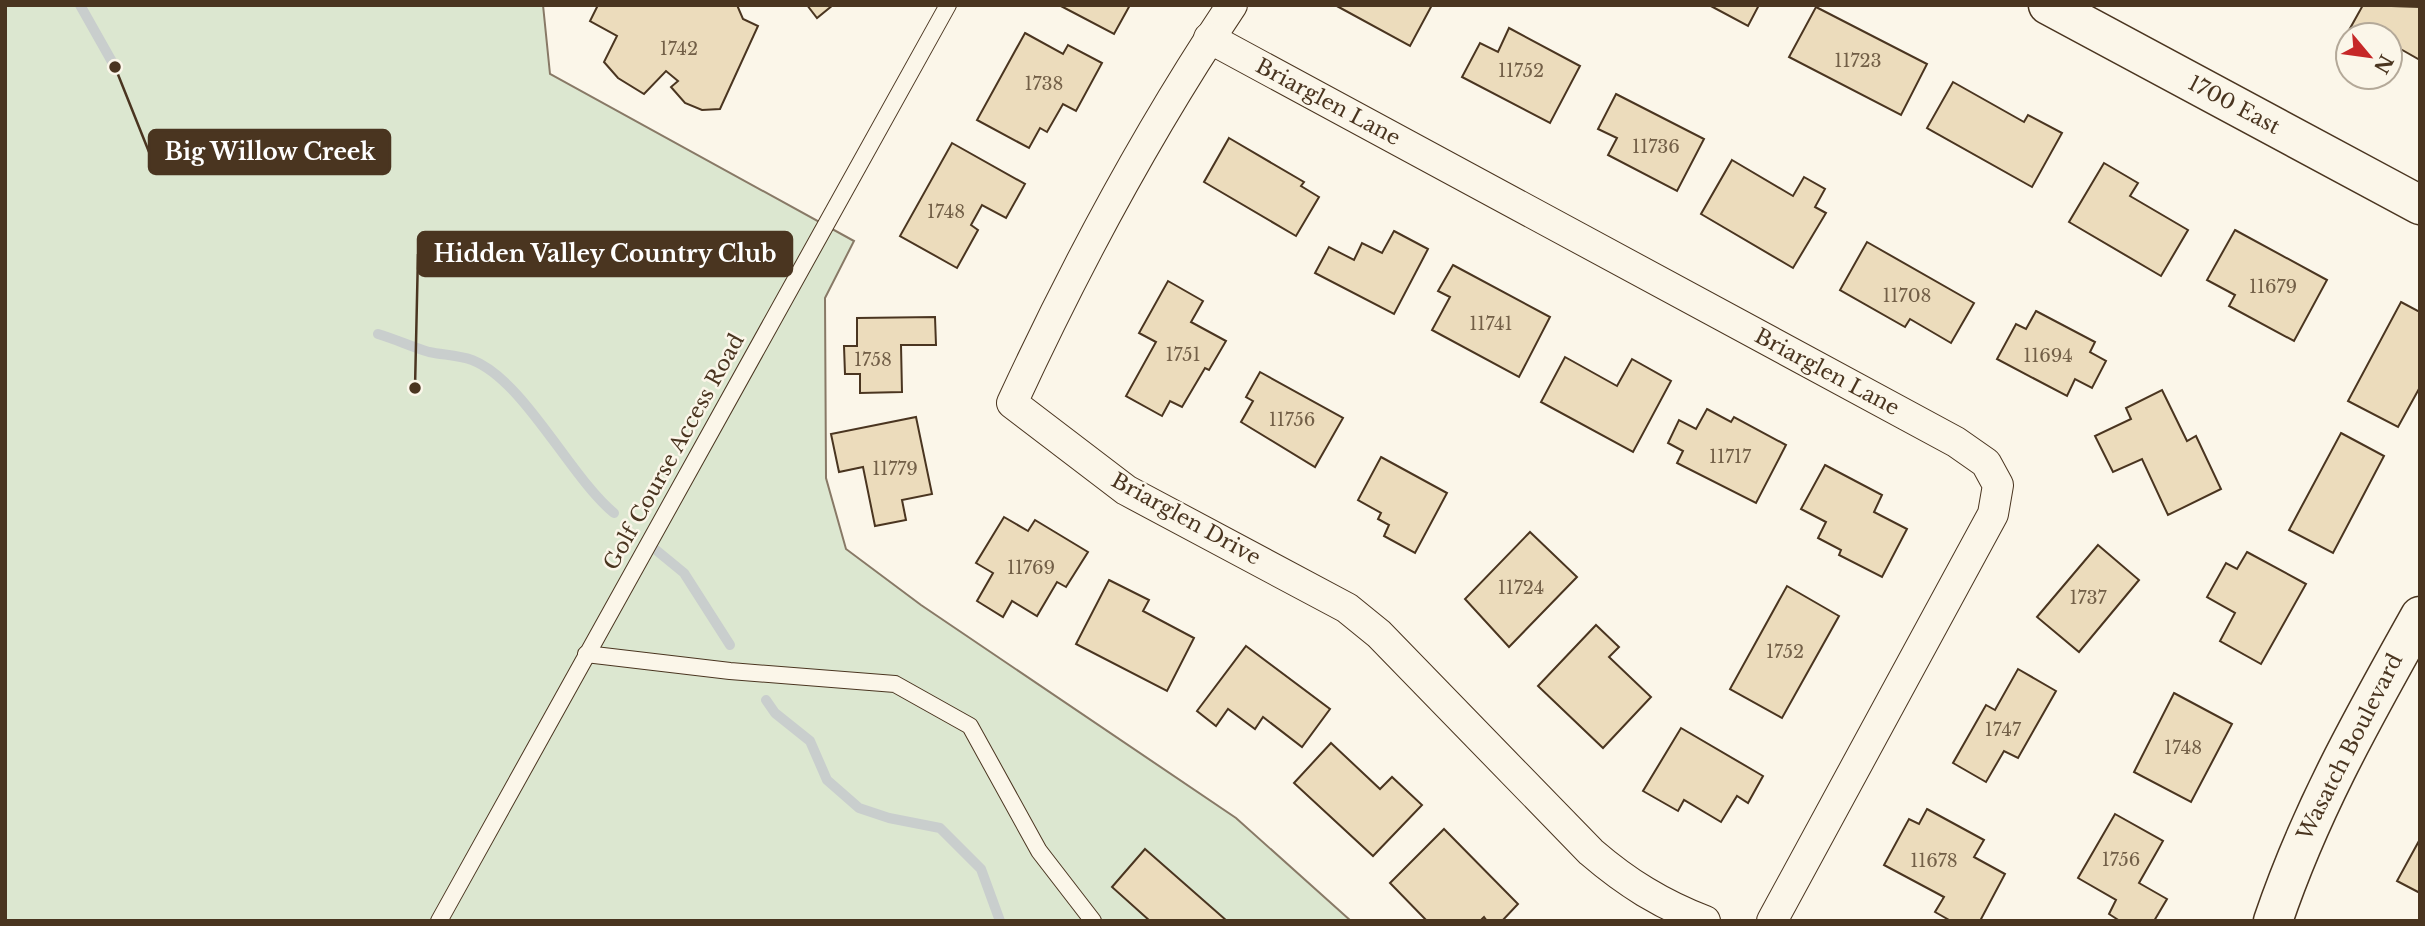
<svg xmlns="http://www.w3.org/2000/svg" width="2425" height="926" font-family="'Libre Baskerville',serif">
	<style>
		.green { fill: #dce7d0; stroke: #887966; stroke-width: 2 }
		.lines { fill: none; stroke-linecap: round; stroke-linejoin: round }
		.stream { stroke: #c9cecd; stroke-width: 10 }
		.building { fill: #ecdcbc; stroke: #4a3520; stroke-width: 2 }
		.lane-casing { stroke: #4a3520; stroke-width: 18 }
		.street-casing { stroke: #4a3520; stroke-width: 32 }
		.secondary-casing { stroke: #4a3520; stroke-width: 41 }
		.lane { stroke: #fbf6e9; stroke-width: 16 }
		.street { stroke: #fbf6e9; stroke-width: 30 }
		.secondary { stroke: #fbf6e9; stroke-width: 38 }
		.labels { text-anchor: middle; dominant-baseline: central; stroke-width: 5; stroke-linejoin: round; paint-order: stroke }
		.number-label { font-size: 18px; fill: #725f47 }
		.street-label { font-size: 21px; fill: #4a3520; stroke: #fbf6e9 }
		.leader { fill: none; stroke: #4a3520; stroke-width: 2.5 }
		.callout-dot { fill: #4a3520; stroke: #fbf6e9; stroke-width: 2.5 }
		.callout { fill: #4a3520; stroke: #4a3520; stroke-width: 2.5 }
		.callout-label { font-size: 23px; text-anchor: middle; font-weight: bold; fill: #fff }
	</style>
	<rect width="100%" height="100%" fill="#fbf6e9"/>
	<!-- green -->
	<path class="green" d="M 5,5 L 543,5 L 550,74 L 854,241 L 825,298 L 826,478 L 846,549 L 921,605 L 1236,818 L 1351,921 L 5,921 Z"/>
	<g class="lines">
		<!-- stream -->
		<g class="stream">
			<path d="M 80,5 L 115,67"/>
			<path d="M 378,334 C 395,339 412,347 429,352 C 443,355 458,355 472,360 C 524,380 570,477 614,513"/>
			<path d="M 656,550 L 684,573 L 730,645"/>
			<path d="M 766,700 L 775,713 L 810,741 L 827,780 L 859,808 L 889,818 L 940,828 L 981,869 L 1000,921"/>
		</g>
	</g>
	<!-- building -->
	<g class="building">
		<path d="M 598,5 L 737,5 L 743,19 L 758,26 L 720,109 L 702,110 L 685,103 L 671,87 L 678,81 L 666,71 L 644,94 L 618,78 L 604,62 L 617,36 L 590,21 Z"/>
		<path d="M 807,5 L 833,5 L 817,18 Z"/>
		<path d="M 1059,5 L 1130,5 L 1114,34 Z"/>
		<path d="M 1335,5 L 1432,5 L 1410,46 Z"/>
		<path d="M 1709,5 L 1759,5 L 1748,26 Z"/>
		<path d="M 2363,5 L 2420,7 L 2420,60 L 2397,47 L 2390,60 L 2390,35 L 2348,35 L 2348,44 L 2343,41 Z"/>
		<path d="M 1816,7 L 1927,64 L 1901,115 L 1789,57 Z"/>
		<path d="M 1509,28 L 1580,66 L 1550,123 L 1462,77 L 1480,43 L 1498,52 Z"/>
		<path d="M 1025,33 L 1063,54 L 1068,45 L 1102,63 L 1076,111 L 1063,104 L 1047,132 L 1040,128 L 1029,148 L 977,120 Z"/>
		<path d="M 1953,82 L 2024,122 L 2028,115 L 2062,133 L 2032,187 L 1927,128 Z"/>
		<path d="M 1616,94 L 1704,139 L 1677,191 L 1608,155 L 1617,138 L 1598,129 Z"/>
		<path d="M 1229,138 L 1304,182 L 1301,186 L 1319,197 L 1296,236 L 1204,182 Z"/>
		<path d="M 952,143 L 1025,184 L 1006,218 L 982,205 L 971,225 L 978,230 L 957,268 L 900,236 Z"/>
		<path d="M 1732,160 L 1793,196 L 1804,177 L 1825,189 L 1815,207 L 1826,213 L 1793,268 L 1701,214 Z"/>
		<path d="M 2104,163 L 2138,183 L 2130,196 L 2188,230 L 2161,276 L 2069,222 Z"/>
		<path d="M 2235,230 L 2327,280 L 2294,341 L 2229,306 L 2235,295 L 2207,280 Z"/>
		<path d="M 1394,231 L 1428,249 L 1394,314 L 1315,273 L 1329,247 L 1354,260 L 1362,243 L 1382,253 Z"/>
		<path d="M 1867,242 L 1974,303 L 1951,343 L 1910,319 L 1905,327 L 1840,290 Z"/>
		<path d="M 1453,265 L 1550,317 L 1519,377 L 1432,330 L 1450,297 L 1438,291 Z"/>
		<path d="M 1168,281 L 1203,301 L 1191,322 L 1226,341 L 1209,370 L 1205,368 L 1182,407 L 1170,401 L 1162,416 L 1126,396 L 1156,342 L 1139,333 Z"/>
		<path d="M 2401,302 L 2420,312 L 2420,387 L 2398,427 L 2348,401 Z"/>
		<path d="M 2036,311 L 2095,342 L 2090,352 L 2106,361 L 2092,388 L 2075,379 L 2067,396 L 1997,359 L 2016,324 L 2026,329 Z"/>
		<path d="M 935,317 L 936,345 L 901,345 L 902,392 L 860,393 L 860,374 L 845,374 L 844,346 L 857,346 L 857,318 Z"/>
		<path d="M 1565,357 L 1617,386 L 1632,359 L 1671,381 L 1633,452 L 1541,402 Z"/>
		<path d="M 1260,372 L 1343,418 L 1315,467 L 1241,422 L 1253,401 L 1246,397 Z"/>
		<path d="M 2162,390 L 2187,441 L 2196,436 L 2221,489 L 2168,515 L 2142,459 L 2113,472 L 2095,436 L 2131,419 L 2126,408 Z"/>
		<path d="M 1707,409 L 1731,422 L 1734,417 L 1786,445 L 1756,503 L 1677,463 L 1683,451 L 1668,443 L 1679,420 L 1696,429 Z"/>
		<path d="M 916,417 L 932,494 L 902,500 L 906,520 L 875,526 L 863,467 L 839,472 L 831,434 Z"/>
		<path d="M 2341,433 L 2384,456 L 2333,553 L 2289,530 Z"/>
		<path d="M 1381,457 L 1447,493 L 1415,553 L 1384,536 L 1389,525 L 1378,519 L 1381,513 L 1358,500 Z"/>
		<path d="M 1825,465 L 1882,495 L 1874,512 L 1907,529 L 1882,577 L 1839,555 L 1841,550 L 1818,538 L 1826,522 L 1801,509 Z"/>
		<path d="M 1004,517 L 1028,531 L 1035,520 L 1088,552 L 1066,587 L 1057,582 L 1037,616 L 1012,601 L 1003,617 L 977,601 L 993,573 L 976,563 Z"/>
		<path d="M 1530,532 L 1577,577 L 1509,647 L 1465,599 Z"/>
		<path d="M 2098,545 L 2139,580 L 2079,652 L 2037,617 Z"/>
		<path d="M 2247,552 L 2306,584 L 2261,664 L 2220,641 L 2235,613 L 2207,597 L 2226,563 L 2237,569 Z"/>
		<path d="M 1109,580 L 1149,600 L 1143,611 L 1194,638 L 1167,691 L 1076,644 Z"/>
		<path d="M 1787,586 L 1839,616 L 1782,718 L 1730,689 Z"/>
		<path d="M 1596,625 L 1619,647 L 1609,657 L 1651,697 L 1603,748 L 1538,686 Z"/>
		<path d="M 1246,646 L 1330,709 L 1302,747 L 1263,717 L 1255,729 L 1228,709 L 1216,726 L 1197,711 Z"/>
		<path d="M 2018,669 L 2056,691 L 2018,758 L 2004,751 L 1986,782 L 1953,763 L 1986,705 L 1995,710 Z"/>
		<path d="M 2174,693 L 2232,724 L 2191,802 L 2134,772 Z"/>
		<path d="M 1681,728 L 1763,776 L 1748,803 L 1737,796 L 1721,822 L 1684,800 L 1678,811 L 1643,791 Z"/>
		<path d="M 1331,743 L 1380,789 L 1392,777 L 1422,805 L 1373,856 L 1294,783 Z"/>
		<path d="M 1927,809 L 1984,840 L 1974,857 L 2005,874 L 1980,921 L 1951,921 L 1935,912 L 1944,897 L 1884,865 L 1909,819 L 1919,824 Z"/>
		<path d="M 2115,814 L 2163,841 L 2139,883 L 2167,899 L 2154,921 L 2120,921 L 2109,914 L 2116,900 L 2078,878 Z"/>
		<path d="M 1444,829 L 1518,904 L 1502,921 L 1487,921 L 1484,917 L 1480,921 L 1427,921 L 1390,883 Z"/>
		<path d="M 2420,839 L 2420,893 L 2397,881 Z"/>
		<path d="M 1145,849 L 1227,921 L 1150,921 L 1112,887 Z"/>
	</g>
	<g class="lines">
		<!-- lane casing -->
		<g class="lane-casing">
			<g id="lane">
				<path d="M 586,654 L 730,671 L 895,684 L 970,726 L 1039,851 L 1093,921"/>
				<path d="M 439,921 L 948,5"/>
			</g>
		</g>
		<!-- street casing -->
		<g class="street-casing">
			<g id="street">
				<path d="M 1232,5 C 1149,129 1074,269 1012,403 L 1126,490 L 1347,608 L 1379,634 L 1591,852 C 1627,883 1661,904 1705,921"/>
				<path d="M 1209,38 L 1956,442 L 1986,463 L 1998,485 L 1993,514 L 1772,921"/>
			</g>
		</g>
		<!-- secondary casing -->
		<g class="secondary-casing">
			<g id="secondary">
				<path d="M 2048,5 L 2420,205"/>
				<path d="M 2273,921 C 2311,809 2363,718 2420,616"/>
			</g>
		</g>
		<!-- lane -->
		<use href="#lane" class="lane"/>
		<!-- street -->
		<use href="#street" class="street"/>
		<!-- secondary -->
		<use href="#secondary" class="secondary"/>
	</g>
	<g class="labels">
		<!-- number labels -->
		<g class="number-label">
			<text x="679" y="49">1742</text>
			<text x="1858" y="61">11723</text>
			<text x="1521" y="71">11752</text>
			<text x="1044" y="84">1738</text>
			<text x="1656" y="147">11736</text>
			<text x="946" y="212">1748</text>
			<text x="2273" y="287">11679</text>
			<text x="1907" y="296">11708</text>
			<text x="1491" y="324">11741</text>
			<text x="1183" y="355">1751</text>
			<text x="2048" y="356">11694</text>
			<text x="873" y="360">1758</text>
			<text x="1292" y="420">11756</text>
			<text x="1730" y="457">11717</text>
			<text x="895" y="469">11779</text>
			<text x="1031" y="568">11769</text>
			<text x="1521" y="588">11724</text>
			<text x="2088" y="598">1737</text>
			<text x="1785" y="652">1752</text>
			<text x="2003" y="730">1747</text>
			<text x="2183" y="748">1748</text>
			<text x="2121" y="860">1756</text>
			<text x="1934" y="861">11678</text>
		</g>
		<!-- street labels -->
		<g class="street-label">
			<text transform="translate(1328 102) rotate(28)">Briarglen Lane</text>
			<text transform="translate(2234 105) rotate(28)">1700 East</text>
			<text transform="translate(1827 372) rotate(28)">Briarglen Lane</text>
			<text transform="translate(674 452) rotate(-61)">Golf Course Access Road</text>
			<text transform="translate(1186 519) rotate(29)">Briarglen Drive</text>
			<text transform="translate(2350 747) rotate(-63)">Wasatch Boulevard</text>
		</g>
	</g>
	<!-- callouts -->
	<path class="leader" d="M115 67L149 152M415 388L418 254"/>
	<g class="callout-dot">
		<circle cx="115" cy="67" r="7"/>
		<circle cx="415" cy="388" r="7"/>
	</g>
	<g class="callout">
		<rect x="149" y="130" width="241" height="44" rx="7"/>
		<rect x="418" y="232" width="374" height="44" rx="7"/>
	</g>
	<g class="callout-label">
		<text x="270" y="160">Big Willow Creek</text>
		<text x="605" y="262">Hidden Valley Country Club</text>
	</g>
	<!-- border -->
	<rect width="2425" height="926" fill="none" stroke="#4a3520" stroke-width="14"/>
	<!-- north arrow -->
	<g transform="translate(2369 56) rotate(119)"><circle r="33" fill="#fbf6e9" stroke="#b4a999" stroke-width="2"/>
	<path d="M0-5L12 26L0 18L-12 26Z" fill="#c62828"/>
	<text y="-10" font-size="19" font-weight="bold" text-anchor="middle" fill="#4a3520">N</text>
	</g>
</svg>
